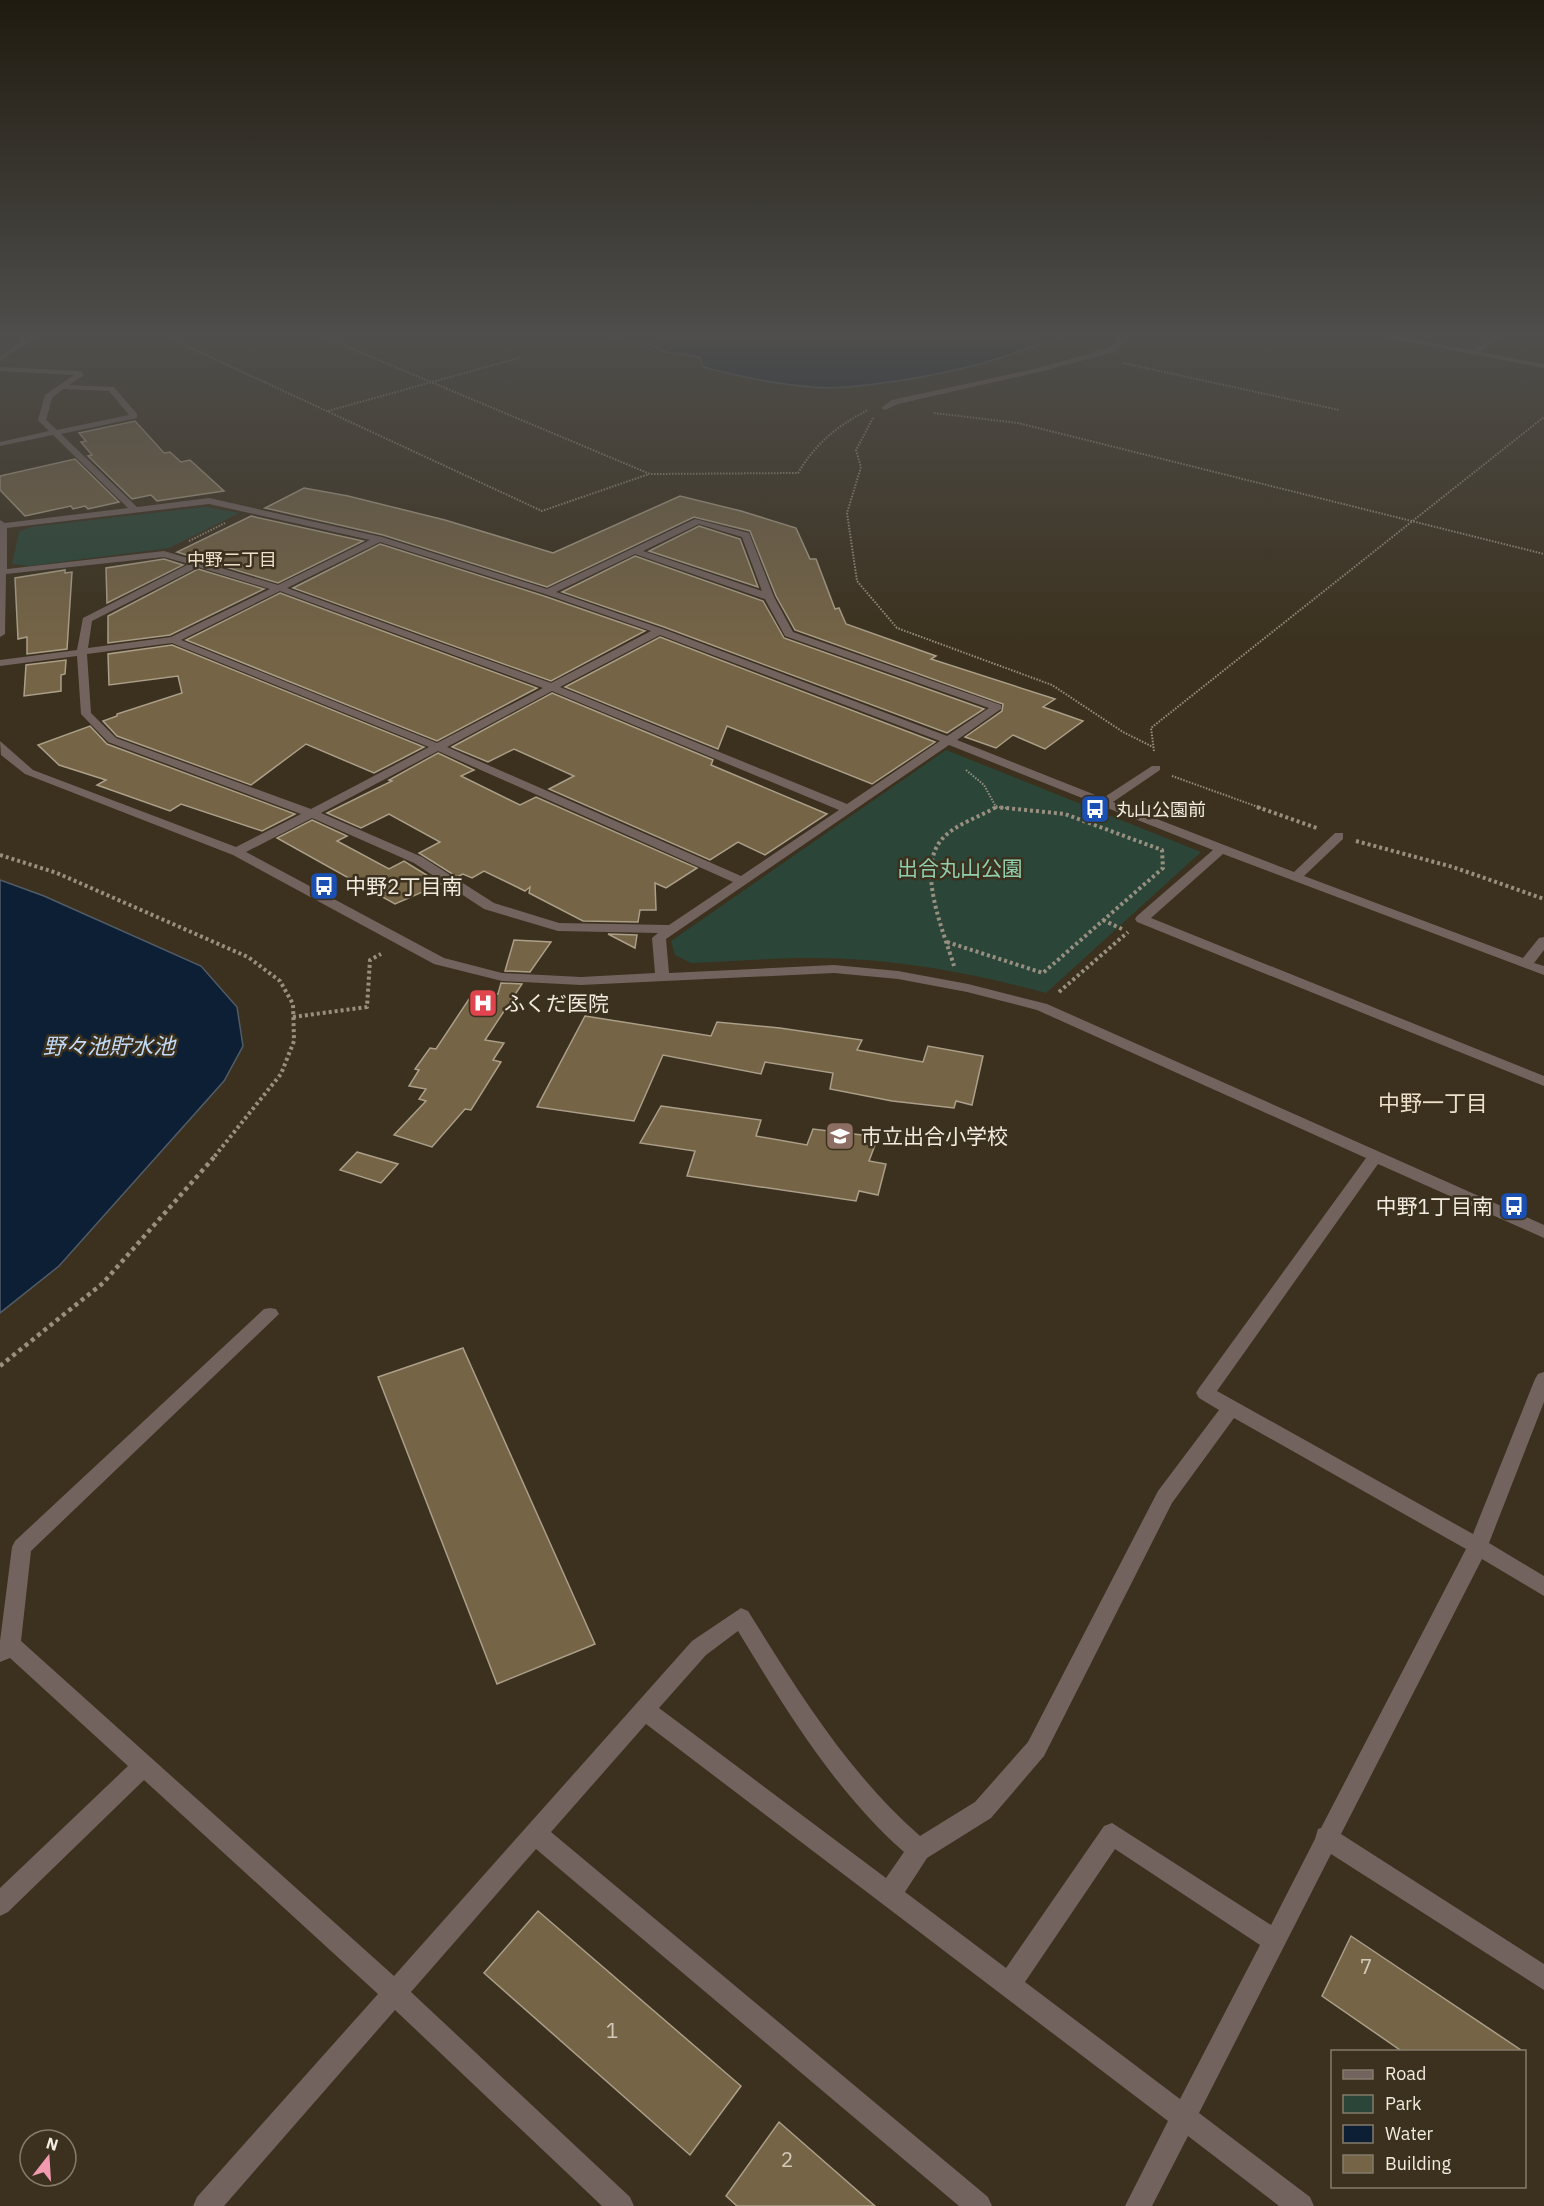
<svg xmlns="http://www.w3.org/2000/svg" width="1544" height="2206" font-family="'IBM Plex Sans','Noto Sans JP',sans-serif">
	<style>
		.green { fill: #2b4638 }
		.water { fill: #0c1f35; stroke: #515c68; stroke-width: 1.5 }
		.building { fill: #756446; stroke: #ab9f89; stroke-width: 1.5 }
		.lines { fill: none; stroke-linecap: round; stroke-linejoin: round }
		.path-far2 { stroke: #988f80; stroke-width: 2; stroke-dasharray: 1.5 1.5; stroke-linecap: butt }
		.path-far1 { stroke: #988f80; stroke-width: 4; stroke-dasharray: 3 3; stroke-linecap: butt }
		.path { stroke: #988f80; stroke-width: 4.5; stroke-dasharray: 4 4; stroke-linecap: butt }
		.minor { fill: #73635f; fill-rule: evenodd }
		.labels { text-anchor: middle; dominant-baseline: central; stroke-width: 5; stroke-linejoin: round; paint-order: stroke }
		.far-neighbourhood-label { font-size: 18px; fill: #ede0c9; stroke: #3b311e }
		.far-poi-label { font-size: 18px; fill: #f2ebdf; stroke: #3b311e; text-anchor: start }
		.park-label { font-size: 21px; fill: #8fcfae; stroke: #3b311e }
		.poi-label { font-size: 21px; fill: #f2ebdf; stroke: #3b311e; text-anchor: start }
		.near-number-label { font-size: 21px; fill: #d3c9b9 }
		.water-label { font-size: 22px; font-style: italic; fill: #c3dbf8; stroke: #3b311e }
		.neighbourhood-label { font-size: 22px; fill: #ede0c9; stroke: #3b311e }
	</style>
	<rect width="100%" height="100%" fill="#3b311e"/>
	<!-- green -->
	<g class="green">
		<path d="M 206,507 L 239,513 L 169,548 L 29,566 L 12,564 L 19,532 L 31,527 Z"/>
		<path d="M 946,750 L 1201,852 L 1046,993 C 969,972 887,957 806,958 C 768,958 730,962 691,963 L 675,955 L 671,941 Z"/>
	</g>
	<!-- water -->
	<g class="water">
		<path d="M 611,335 L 1061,335 C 995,365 920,380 848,387 C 804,391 745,378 703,367 L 700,357 L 666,352 L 647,343 Z"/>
		<path d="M 0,880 L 44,896 L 201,966 L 237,1007 L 243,1046 L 224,1081 L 59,1266 L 0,1313 Z"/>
	</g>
	<!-- building -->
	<g class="building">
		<path d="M 135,421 L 164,453 L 170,452 L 181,462 L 190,460 L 224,491 L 157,501 L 151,495 L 132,499 L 88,456 L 92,455 L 81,442 L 86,441 L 79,433 Z"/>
		<path d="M 75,459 L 119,502 L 88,509 L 85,506 L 73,509 L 71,506 L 25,516 L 0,490 L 0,476 Z"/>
		<path d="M 304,488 L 348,496 L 445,520 L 553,553 L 680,496 L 741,511 L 796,528 L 810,559 L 816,559 L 835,609 L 839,608 L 846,624 L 936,656 L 931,659 L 1055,699 L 1043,707 L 1083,721 L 1045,749 L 1013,735 L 996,748 L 965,737 L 1002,711 L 1003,704 L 795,630 L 776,596 L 750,531 L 694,517 L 547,587 L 383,535 L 265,508 Z"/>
		<path d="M 251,516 L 363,541 L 278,583 L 177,552 Z"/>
		<path d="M 699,526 L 740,539 L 758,587 L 649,551 Z"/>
		<path d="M 380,544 L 544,596 L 645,631 L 551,681 L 293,588 Z"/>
		<path d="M 635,556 L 763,601 L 784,638 L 984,709 L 947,733 L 664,627 L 562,592 Z"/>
		<path d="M 164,559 L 183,565 L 107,603 L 106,568 Z"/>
		<path d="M 198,569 L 264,589 L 170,635 L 108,643 L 108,616 Z"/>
		<path d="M 65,570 L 65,573 L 72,572 L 67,649 L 27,654 L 27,637 L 18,639 L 15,578 Z"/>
		<path d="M 280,593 L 537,688 L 437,741 L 186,640 Z"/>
		<path d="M 660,637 L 935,742 L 872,784 L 727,726 L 718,749 L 565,687 Z"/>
		<path d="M 172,645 L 424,747 L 374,773 L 306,744 L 251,785 L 117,736 L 103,721 L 117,716 L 117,714 L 182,693 L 178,676 L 109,685 L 108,654 Z"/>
		<path d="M 66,660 L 65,674 L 61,675 L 61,691 L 24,696 L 26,665 Z"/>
		<path d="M 552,693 L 713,760 L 711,765 L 827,814 L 765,855 L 738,842 L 710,860 L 549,789 L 574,776 L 514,749 L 488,762 L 452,747 Z"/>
		<path d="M 90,726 L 107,744 L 295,814 L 262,831 L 181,804 L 170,811 L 97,785 L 106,780 L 59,765 L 38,745 Z"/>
		<path d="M 438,753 L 474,770 L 461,776 L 520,805 L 536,797 L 697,868 L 666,888 L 655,883 L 656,910 L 640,910 L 638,922 L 583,921 L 529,893 L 530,887 L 525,891 L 484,871 L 472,878 L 463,874 L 457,877 L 419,853 L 440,842 L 389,814 L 361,828 L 327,813 L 392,781 L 389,780 Z"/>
		<path d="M 312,820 L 347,836 L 337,841 L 389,869 L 404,861 L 441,884 L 395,904 L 277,838 Z"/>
		<path d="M 608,934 L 637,935 L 635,948 Z"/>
		<path d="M 514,940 L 551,942 L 530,972 L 505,971 Z"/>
		<path d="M 501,983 L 522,984 L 485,1040 L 504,1043 L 493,1060 L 501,1062 L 471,1110 L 465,1109 L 432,1147 L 394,1135 L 426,1101 L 419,1099 L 426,1089 L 409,1086 L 419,1070 L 415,1069 L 430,1048 L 436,1049 L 475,990 L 498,994 Z"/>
		<path d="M 585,1016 L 711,1036 L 717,1022 L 780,1028 L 862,1040 L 857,1050 L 923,1062 L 928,1046 L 983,1056 L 972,1105 L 956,1101 L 954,1108 L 892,1101 L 830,1089 L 833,1073 L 765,1062 L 761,1074 L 663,1055 L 634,1121 L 537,1107 Z"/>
		<path d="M 661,1106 L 761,1120 L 756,1136 L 807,1145 L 813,1129 L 878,1137 L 869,1161 L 886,1164 L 878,1195 L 859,1191 L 856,1201 L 687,1176 L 695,1151 L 640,1143 Z"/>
		<path d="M 357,1152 L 398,1164 L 381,1183 L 340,1170 Z"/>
		<path d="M 463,1348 L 595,1644 L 497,1684 L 378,1377 Z"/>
		<path d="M 538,1911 L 741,2086 L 690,2155 L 484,1973 Z"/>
		<path d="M 1351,1936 L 1524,2052 L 1403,2052 L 1322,1996 Z"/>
		<path d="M 779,2122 L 875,2206 L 737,2206 L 726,2196 Z"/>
	</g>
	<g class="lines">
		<!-- path-far2 -->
		<g class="path-far2">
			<path d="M 163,335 L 542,511 L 649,474"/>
			<path d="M 319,335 L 650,474 L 798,473 C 815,444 838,425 868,410"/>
			<path d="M 1123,363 L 1339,410"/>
			<path d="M 328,411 L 522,357"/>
			<path d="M 934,413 L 1018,423 L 1544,554"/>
			<path d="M 873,418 L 856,450 L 861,467 L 847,513 L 857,581 L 897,628 L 1052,685 L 1123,732 L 1153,747"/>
			<path d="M 189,541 L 225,523"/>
			<path d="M 1154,751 L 1151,728 L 1544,417"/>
			<path d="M 966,770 L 984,785 L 996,807 L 994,808"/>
			<path d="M 1172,776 L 1261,808"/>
			<path d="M 996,807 L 1007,808"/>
		</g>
		<!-- path-far1 -->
		<g class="path-far1">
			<path d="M 1257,807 L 1317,828"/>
			<path d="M 1356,841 L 1453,867 L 1544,899"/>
			<path d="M 0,855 L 57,873 L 248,957 L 280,981 L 293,1004 L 294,1041 L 281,1074 L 214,1157"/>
			<path d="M 1103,920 L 1124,930"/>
			<path d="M 947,942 L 1043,973 L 1163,868 L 1162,850 L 1065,814 L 996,807"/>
			<path d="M 954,966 C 944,932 914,866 944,837 C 958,823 980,817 996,807"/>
			<path d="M 1059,992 L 1128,932"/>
			<path d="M 293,1017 L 367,1007 L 370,960 L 381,954"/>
		</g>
		<!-- path -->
		<path class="path" d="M 0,1366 L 103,1283 L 216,1155"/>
		<!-- minor -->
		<g class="minor">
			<path d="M 30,335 L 38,335 L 0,361 L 0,356 Z"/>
			<path d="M 1124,335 L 1131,335 L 1115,352 L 1039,372 L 898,404 L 885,410 L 881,408 L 892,400 L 1038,368 L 1109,348 Z"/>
			<path d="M 1375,335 L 1391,335 L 1473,351 L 1494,335 L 1502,335 L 1480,352 L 1544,364 L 1544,368 Z"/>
			<path d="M 0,367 L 81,371 L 84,375 L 69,385 L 114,387 L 137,414 L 137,418 L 61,434 L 137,507 L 209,498 L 382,537 L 547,589 L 695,519 L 749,533 L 774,597 L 793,632 L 1001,705 L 1001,709 L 957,740 L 1103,798 L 1152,766 L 1160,766 L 1160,770 L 1113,802 L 1294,872 L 1335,833 L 1343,833 L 1343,839 L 1304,876 L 1523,958 L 1539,938 L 1544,937 L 1544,950 L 1534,963 L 1544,966 L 1544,975 L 1223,854 L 1151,918 L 1544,1076 L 1544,1086 L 1137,922 L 1135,919 L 1137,916 L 1213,850 L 949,745 L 666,939 L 669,973 L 834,965 L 898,971 L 968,984 L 1047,1004 L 1544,1225 L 1544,1238 L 1378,1164 L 1217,1391 L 1473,1534 L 1535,1379 L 1538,1374 L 1544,1372 L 1544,1402 L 1489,1543 L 1544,1576 L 1544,1596 L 1482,1559 L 1341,1834 L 1544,1964 L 1544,1990 L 1331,1854 L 1199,2113 L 1310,2197 L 1314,2206 L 1279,2206 L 1188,2136 L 1152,2206 L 1125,2206 L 1168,2121 L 646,1724 L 551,1832 L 988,2197 L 992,2206 L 959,2206 L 536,1849 L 411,1992 L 630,2197 L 634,2206 L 602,2206 L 395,2010 L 224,2206 L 193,2206 L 197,2197 L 378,1994 L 144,1780 L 8,1912 L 0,1916 L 0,1888 L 128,1766 L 10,1658 L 0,1662 L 0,1641 L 12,1547 L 15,1541 L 264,1309 L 270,1308 L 276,1309 L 279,1314 L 31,1551 L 21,1641 L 394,1976 L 692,1641 L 741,1608 L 748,1611 C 798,1691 848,1773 920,1836 L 975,1802 L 1028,1742 L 1158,1491 L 1219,1410 L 1199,1398 L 1196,1393 L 1199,1388 L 1366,1158 L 1037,1010 L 967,992 L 898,979 L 834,973 L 581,985 L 502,981 L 434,964 L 233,855 L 25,774 L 1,755 L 0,741 L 33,770 L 236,847 L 301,814 L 108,742 L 81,714 L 77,656 L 0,666 L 0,660 L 77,650 L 83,618 L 189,564 L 164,557 L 6,574 L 5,634 L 0,637 L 0,520 L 5,523 L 128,508 L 53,435 L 0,446 L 0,442 L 49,431 L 38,420 L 45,395 L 74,375 L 0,371 ZM 63,389 L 109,391 L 129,415 L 57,430 L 46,420 L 52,398 ZM 209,504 L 370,540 L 278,585 L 164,551 L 7,569 L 7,528 ZM 699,524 L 742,537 L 762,591 L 643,551 ZM 380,542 L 545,594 L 651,631 L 551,683 L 287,588 ZM 635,554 L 765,599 L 785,636 L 989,708 L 947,736 L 663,629 L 556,592 ZM 198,567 L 270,589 L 171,637 L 88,648 L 92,621 ZM 280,591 L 543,688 L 437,743 L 181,640 ZM 660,635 L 940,741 L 847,804 L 560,687 ZM 172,643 L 429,747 L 311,809 L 116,738 L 91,713 L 87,654 ZM 552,691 L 839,810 L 741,876 L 447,747 ZM 438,751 L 733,882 L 669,925 L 559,923 L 494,903 L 422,857 L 321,813 ZM 312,818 L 414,863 L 484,909 L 558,931 L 658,933 L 652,938 L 655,973 L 581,977 L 502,973 L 444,958 L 246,852 ZM 1234,1418 L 1466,1549 L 1321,1828 L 1318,1829 L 1315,1839 L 1271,1925 L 1112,1823 L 1104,1826 L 1006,1968 L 905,1892 L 927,1858 L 991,1818 L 1044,1756 L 1172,1503 ZM 738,1631 C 786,1710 834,1790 904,1852 L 886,1878 L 659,1708 L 706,1655 ZM 1115,1849 L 1260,1945 L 1180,2099 L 1025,1982 Z"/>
		</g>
	</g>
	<!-- sky -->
	<linearGradient id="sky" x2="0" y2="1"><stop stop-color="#201b10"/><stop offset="0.52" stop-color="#4f4e4c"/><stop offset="1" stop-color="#4f4e4c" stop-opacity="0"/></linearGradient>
	<rect width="1544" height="644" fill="url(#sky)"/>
	<!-- icons -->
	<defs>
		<g id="bus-square" transform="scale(1.5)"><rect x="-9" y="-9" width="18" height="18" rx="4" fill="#1a4fb4" stroke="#3b311e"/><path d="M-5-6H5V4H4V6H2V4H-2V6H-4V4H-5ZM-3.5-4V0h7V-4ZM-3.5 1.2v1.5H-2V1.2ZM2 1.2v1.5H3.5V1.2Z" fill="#fff"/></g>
		<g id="hospital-square" transform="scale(1.5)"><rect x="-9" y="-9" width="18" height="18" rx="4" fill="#e0444e" stroke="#3b311e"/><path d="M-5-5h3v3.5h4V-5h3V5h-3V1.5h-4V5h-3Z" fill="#fff"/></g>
		<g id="school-square" transform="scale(1.5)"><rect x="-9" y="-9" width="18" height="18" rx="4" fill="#8d6e63" stroke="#3b311e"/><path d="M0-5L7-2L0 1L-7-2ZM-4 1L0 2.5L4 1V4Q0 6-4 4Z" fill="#fff"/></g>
	</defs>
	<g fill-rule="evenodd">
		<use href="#bus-square" x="1095" y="809"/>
		<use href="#bus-square" x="324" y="886"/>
		<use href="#hospital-square" x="483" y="1003"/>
		<use href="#school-square" x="840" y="1136"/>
		<use href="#bus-square" x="1514" y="1206"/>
	</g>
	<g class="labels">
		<!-- far-neighbourhood labels -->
		<g class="far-neighbourhood-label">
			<text x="232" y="559">中野二丁目</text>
		</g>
		<!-- far-poi labels -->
		<g class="far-poi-label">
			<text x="1116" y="809">丸山公園前</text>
		</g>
		<!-- park labels -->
		<g class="park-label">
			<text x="960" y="868">出合丸山公園</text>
		</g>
		<!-- poi labels -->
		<g class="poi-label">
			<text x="345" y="886">中野2丁目南</text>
			<text x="504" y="1003">ふくだ医院</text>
			<text x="861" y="1136">市立出合小学校</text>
			<text x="1493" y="1206" text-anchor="end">中野1丁目南</text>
		</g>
		<!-- near-number labels -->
		<g class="near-number-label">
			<text x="1366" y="1966">7</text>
			<text x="612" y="2030">1</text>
			<text x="787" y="2159">2</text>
		</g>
		<!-- water labels -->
		<g class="water-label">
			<text x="109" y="1045">野々池貯水池</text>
		</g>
		<!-- neighbourhood labels -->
		<g class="neighbourhood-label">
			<text x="1433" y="1102">中野一丁目</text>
		</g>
	</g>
	<!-- legend -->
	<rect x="1331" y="2050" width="195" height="138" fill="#3b311e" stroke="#847b6b" stroke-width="1.5"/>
	<rect x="1343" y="2070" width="30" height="9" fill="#73635f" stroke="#847b6b" stroke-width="1.5"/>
	<text x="1385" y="2080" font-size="18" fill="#f2ebdf">Road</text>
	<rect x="1343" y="2095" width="30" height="18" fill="#2b4638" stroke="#847b6b" stroke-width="1.5"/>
	<text x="1385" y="2110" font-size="18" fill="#f2ebdf">Park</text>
	<rect x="1343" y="2125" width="30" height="18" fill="#0c1f35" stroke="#847b6b" stroke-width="1.5"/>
	<text x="1385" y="2140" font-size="18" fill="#f2ebdf">Water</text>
	<rect x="1343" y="2155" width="30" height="18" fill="#756446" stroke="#847b6b" stroke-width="1.5"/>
	<text x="1385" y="2170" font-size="18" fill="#f2ebdf">Building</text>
	<!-- north arrow -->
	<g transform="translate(48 2158) rotate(17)"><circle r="28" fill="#3b311e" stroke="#847b6b" stroke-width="1.5"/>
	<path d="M0-4.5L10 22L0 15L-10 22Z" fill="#f29aaf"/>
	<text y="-9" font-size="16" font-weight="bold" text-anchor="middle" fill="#f2ebdf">N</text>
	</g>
</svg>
